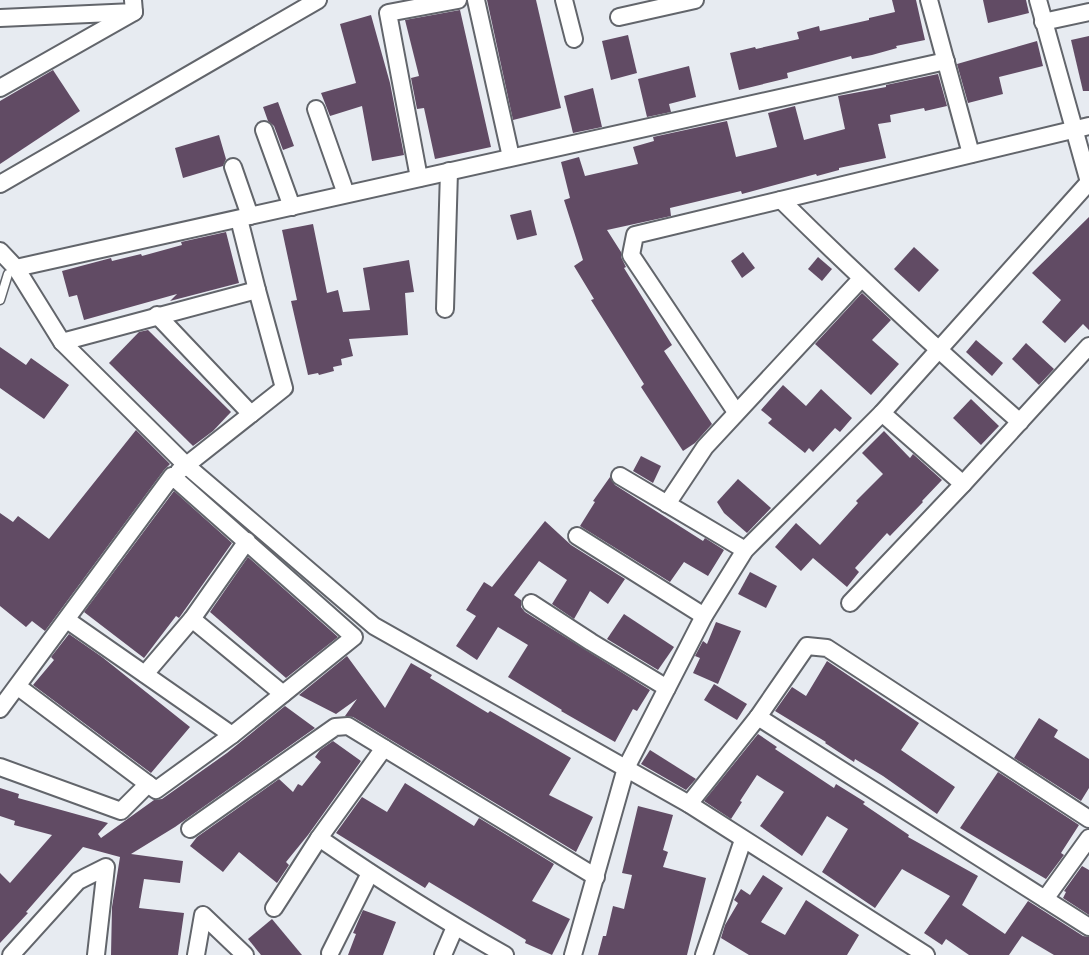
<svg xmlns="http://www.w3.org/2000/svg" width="1089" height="955" font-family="'Libre Baskerville',serif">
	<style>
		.building { fill: #614b64 }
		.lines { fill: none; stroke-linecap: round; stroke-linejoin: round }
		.lane-casing { stroke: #62656b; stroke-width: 11 }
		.street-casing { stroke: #62656b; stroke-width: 20 }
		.lane { stroke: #fff; stroke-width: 8 }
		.street { stroke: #fff; stroke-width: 16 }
	</style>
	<rect width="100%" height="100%" fill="#e7ebf1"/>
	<!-- building -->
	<g class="building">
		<path d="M 487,0 L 536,0 L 561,108 L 513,120 Z"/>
		<path d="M 892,0 L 916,0 L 925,40 L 896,46 L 897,48 L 872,55 L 852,59 L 851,56 L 787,73 L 788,78 L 739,90 L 730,53 L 755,47 L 756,49 L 799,39 L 797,32 L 819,26 L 820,31 L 869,20 L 869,18 L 895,12 Z"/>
		<path d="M 983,0 L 1026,0 L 1029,13 L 988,23 Z"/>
		<path d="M 460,10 L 491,147 L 435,159 L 424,108 L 417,109 L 411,78 L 419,76 L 405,20 Z"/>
		<path d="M 371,15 L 390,83 L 404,155 L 372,161 L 362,106 L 330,116 L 321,93 L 356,83 L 340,24 Z"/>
		<path d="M 628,35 L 637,73 L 611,80 L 602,41 Z"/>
		<path d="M 1089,36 L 1089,91 L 1083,91 L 1071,40 Z"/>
		<path d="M 1037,41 L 1043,66 L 999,77 L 1003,94 L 968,103 L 957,64 Z"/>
		<path d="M 689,66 L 696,97 L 669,104 L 671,112 L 647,117 L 638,79 Z"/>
		<path d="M 53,70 L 80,111 L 0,164 L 0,101 Z"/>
		<path d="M 938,74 L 947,106 L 925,111 L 924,108 L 890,115 L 891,122 L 878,124 L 886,158 L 839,168 L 839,170 L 817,176 L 816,174 L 742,194 L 741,191 L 670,208 L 671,216 L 607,230 L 621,252 L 621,257 L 626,267 L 624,268 L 672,345 L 664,351 L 712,424 L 695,443 L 683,451 L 641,387 L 644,384 L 591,300 L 594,299 L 574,266 L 583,260 L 564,200 L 570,198 L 561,162 L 579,157 L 585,176 L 638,164 L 633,147 L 654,141 L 653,137 L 727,121 L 736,157 L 777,147 L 768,113 L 795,106 L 804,140 L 845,129 L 838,96 L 886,87 L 886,85 Z"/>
		<path d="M 593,88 L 602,127 L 573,133 L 564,96 Z"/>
		<path d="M 278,102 L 294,146 L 283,150 L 274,126 L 268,121 L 263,107 Z"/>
		<path d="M 219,135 L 226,159 L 223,166 L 183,178 L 175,148 Z"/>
		<path d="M 531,210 L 537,235 L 517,240 L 510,215 Z"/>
		<path d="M 1089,217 L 1089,330 L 1083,324 L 1065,343 L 1042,322 L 1061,300 L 1032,273 Z"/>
		<path d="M 313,224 L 327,293 L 338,290 L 343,312 L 370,310 L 363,268 L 409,260 L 414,292 L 405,293 L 408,335 L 349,339 L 353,356 L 341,359 L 342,365 L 333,367 L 334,371 L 319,375 L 318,373 L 308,375 L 291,301 L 297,300 L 282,230 Z"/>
		<path d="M 226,232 L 239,283 L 170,301 L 177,294 L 84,320 L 77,295 L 69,297 L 62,271 L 111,258 L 112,261 L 141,254 L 142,256 L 182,245 L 181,242 Z"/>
		<path d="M 914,247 L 939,270 L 919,292 L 894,269 Z"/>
		<path d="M 743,252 L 755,268 L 742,278 L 731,261 Z"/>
		<path d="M 818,257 L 832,269 L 822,281 L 808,269 Z"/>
		<path d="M 862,293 L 891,320 L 872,340 L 899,364 L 871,395 L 815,344 Z"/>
		<path d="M 148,330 L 231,412 L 213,431 L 193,446 L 109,363 L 139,332 Z"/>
		<path d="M 976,340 L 1003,363 L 992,376 L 966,352 Z"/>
		<path d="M 1026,343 L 1054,369 L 1039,385 L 1012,359 Z"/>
		<path d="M 0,347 L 26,365 L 31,358 L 69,385 L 44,419 L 0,388 Z"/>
		<path d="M 783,385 L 806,406 L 821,389 L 852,418 L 840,432 L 835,428 L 813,452 L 809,448 L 805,453 L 768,423 L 772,419 L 761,410 Z"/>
		<path d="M 971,399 L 999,426 L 981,445 L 953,418 Z"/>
		<path d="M 136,430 L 170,464 L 164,470 L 45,631 L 32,621 L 26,627 L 0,606 L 0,513 L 13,522 L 18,516 L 49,539 Z"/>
		<path d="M 884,431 L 910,458 L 913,454 L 942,480 L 922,501 L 923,502 L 890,536 L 887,533 L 855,568 L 859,572 L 847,587 L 813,558 L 801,571 L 775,547 L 796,523 L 820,545 L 858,503 L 856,501 L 883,474 L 862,453 Z"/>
		<path d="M 641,456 L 661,466 L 653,483 L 633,471 Z"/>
		<path d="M 610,477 L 615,485 L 703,541 L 705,538 L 724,550 L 708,576 L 684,562 L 670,582 L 580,526 L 595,502 L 593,501 Z"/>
		<path d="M 738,479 L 771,508 L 747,533 L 724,513 L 717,502 Z"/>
		<path d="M 174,491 L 232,543 L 179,618 L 176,616 L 144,658 L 84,612 Z"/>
		<path d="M 545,521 L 571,545 L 625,579 L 608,604 L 590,591 L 574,619 L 552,604 L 567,580 L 539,561 L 514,595 L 521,600 L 521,607 L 525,612 L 650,690 L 637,711 L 633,709 L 615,742 L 561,711 L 562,710 L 508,677 L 528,645 L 498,627 L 477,660 L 456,646 L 476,616 L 466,610 L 484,582 L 492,587 Z"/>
		<path d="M 248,557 L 338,637 L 286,678 L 210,612 Z"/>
		<path d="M 750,572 L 777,586 L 766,608 L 738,594 Z"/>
		<path d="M 624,614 L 674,647 L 658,670 L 607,639 Z"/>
		<path d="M 716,622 L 741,631 L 718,684 L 693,673 L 700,658 L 695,656 L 703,641 L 707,644 Z"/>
		<path d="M 69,634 L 102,657 L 190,727 L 151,773 L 33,685 L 54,660 L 51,657 Z"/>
		<path d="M 347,656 L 385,708 L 411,663 L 432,675 L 430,678 L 488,713 L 490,711 L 571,758 L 549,795 L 593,817 L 576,852 L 353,717 L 345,716 L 357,699 L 336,714 L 299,695 Z"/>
		<path d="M 827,661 L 919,723 L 901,750 L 955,787 L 937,814 L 883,776 L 855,759 L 854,762 L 825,743 L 826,742 L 775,711 L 792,687 L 806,696 Z"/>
		<path d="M 714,684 L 747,704 L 737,720 L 704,700 Z"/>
		<path d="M 285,706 L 315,728 L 175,827 L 131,854 L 183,861 L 180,883 L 144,879 L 139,908 L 184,913 L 178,955 L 111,955 L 112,907 L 120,857 L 83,847 L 26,912 L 28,913 L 0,943 L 0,873 L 10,883 L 52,835 L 14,825 L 15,821 L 0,816 L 0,788 L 19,794 L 18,798 L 108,823 L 98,834 L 101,838 L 154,800 L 162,799 L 227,753 Z"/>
		<path d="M 1039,718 L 1058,730 L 1054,737 L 1089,759 L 1089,788 L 1081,801 L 1014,758 Z"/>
		<path d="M 758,734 L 777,747 L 775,749 L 834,788 L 836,784 L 865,802 L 863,804 L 909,835 L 908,837 L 978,876 L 962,905 L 1005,934 L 1028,901 L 1083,936 L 1089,937 L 1089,955 L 1054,955 L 1022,936 L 1009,955 L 969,955 L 946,939 L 942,945 L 924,933 L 950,896 L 902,869 L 875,908 L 822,872 L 848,829 L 827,816 L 802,856 L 760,826 L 784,792 L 757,775 L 740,801 L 742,802 L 731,819 L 704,801 Z"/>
		<path d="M 333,741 L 361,761 L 308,835 L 286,862 L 289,865 L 277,883 L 239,852 L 223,872 L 190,846 L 197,837 L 279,779 L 293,792 L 298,784 L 302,786 L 321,762 L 315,757 L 320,750 Z"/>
		<path d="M 650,750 L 696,779 L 686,790 L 641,764 Z"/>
		<path d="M 998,772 L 1079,825 L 1061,853 L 1064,855 L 1046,879 L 960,828 Z"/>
		<path d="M 405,783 L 474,826 L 479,818 L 554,864 L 532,901 L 570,919 L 552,955 L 525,943 L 526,940 L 429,882 L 425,888 L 336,833 L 362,797 L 387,812 Z"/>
		<path d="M 638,806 L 673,815 L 663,850 L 668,852 L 663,867 L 706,878 L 687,955 L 598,955 L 603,936 L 606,936 L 613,906 L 624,909 L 632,875 L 622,873 Z"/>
		<path d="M 1082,866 L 1089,870 L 1089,915 L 1063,898 L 1066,892 L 1064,891 Z"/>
		<path d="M 763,875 L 783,888 L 761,922 L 785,935 L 806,900 L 859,935 L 847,955 L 749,955 L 721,938 L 725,925 L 738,903 L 734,900 L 741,889 L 750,895 Z"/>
		<path d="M 363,910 L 396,922 L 383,955 L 348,955 L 356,934 L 353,933 Z"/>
		<path d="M 272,919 L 302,955 L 261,955 L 248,939 Z"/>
	</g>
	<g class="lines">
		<!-- lane casing -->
		<g class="lane-casing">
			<path id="lane" d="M 0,300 L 8,274"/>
		</g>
		<!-- street casing -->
		<g class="street-casing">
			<g id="street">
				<path d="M 476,0 L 511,157"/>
				<path d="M 564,0 L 574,39"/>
				<path d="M 929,0 L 971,154"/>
				<path d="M 1038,0 L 1089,182"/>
				<path d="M 619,17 L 695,0"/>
				<path d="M 0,18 L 134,12 L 133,0"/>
				<path d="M 1043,22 L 1089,12"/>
				<path d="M 0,88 L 134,12"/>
				<path d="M 316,109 L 346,194"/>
				<path d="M 264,130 L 292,207"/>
				<path d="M 233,167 L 250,216"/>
				<path d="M 419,178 L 388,13 L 458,0"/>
				<path d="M 0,184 L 318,0"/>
				<path d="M 781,200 C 858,276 937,350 1020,422"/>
				<path d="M 239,219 L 257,290"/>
				<path d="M 0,251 L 16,268 L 62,342 L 187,466 L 374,626 L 689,804 L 926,955"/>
				<path d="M 16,268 L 946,61"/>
				<path d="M 445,309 L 449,171"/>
				<path d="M 157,315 L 251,414"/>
				<path d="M 62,342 L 257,290 L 284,388 L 179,471"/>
				<path d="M 736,412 L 631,255 L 635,235 L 1089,126"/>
				<path d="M 882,413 L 963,484"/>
				<path d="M 620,476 L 745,550"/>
				<path d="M 667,504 L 705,447 L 861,279"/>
				<path d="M 577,536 L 704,616"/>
				<path d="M 531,603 L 591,642 L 667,688"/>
				<path d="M 850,603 L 963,484 L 1089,346"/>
				<path d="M 192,619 L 283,694"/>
				<path d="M 67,620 L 232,735"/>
				<path d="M 145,674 L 192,619 L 247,541"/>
				<path d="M 0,709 L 172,476 L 354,637 L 232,735 L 156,790 L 17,686"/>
				<path d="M 758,717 L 1089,927"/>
				<path d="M 0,767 L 121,811 L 148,784"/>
				<path d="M 689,804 L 758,717 L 807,646 L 827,648 L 1089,819"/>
				<path d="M 190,829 L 335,727 L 348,726 L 596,877"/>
				<path d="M 319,838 C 380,880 441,919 505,955"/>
				<path d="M 1045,899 L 1089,838"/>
				<path d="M 274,908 L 319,838 L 384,748"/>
				<path d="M 330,953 L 370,873"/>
				<path d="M 11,955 L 78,881 L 106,867 L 96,955"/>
				<path d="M 196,955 L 203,915 L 245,955"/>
				<path d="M 443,955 L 455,927"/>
				<path d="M 573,955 L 626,768 L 704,616 L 745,550 L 882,413 L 1089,182"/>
				<path d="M 704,955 L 743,840"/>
			</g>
		</g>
		<!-- lane -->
		<use href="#lane" class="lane"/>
		<!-- street -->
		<use href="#street" class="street"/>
	</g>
</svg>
